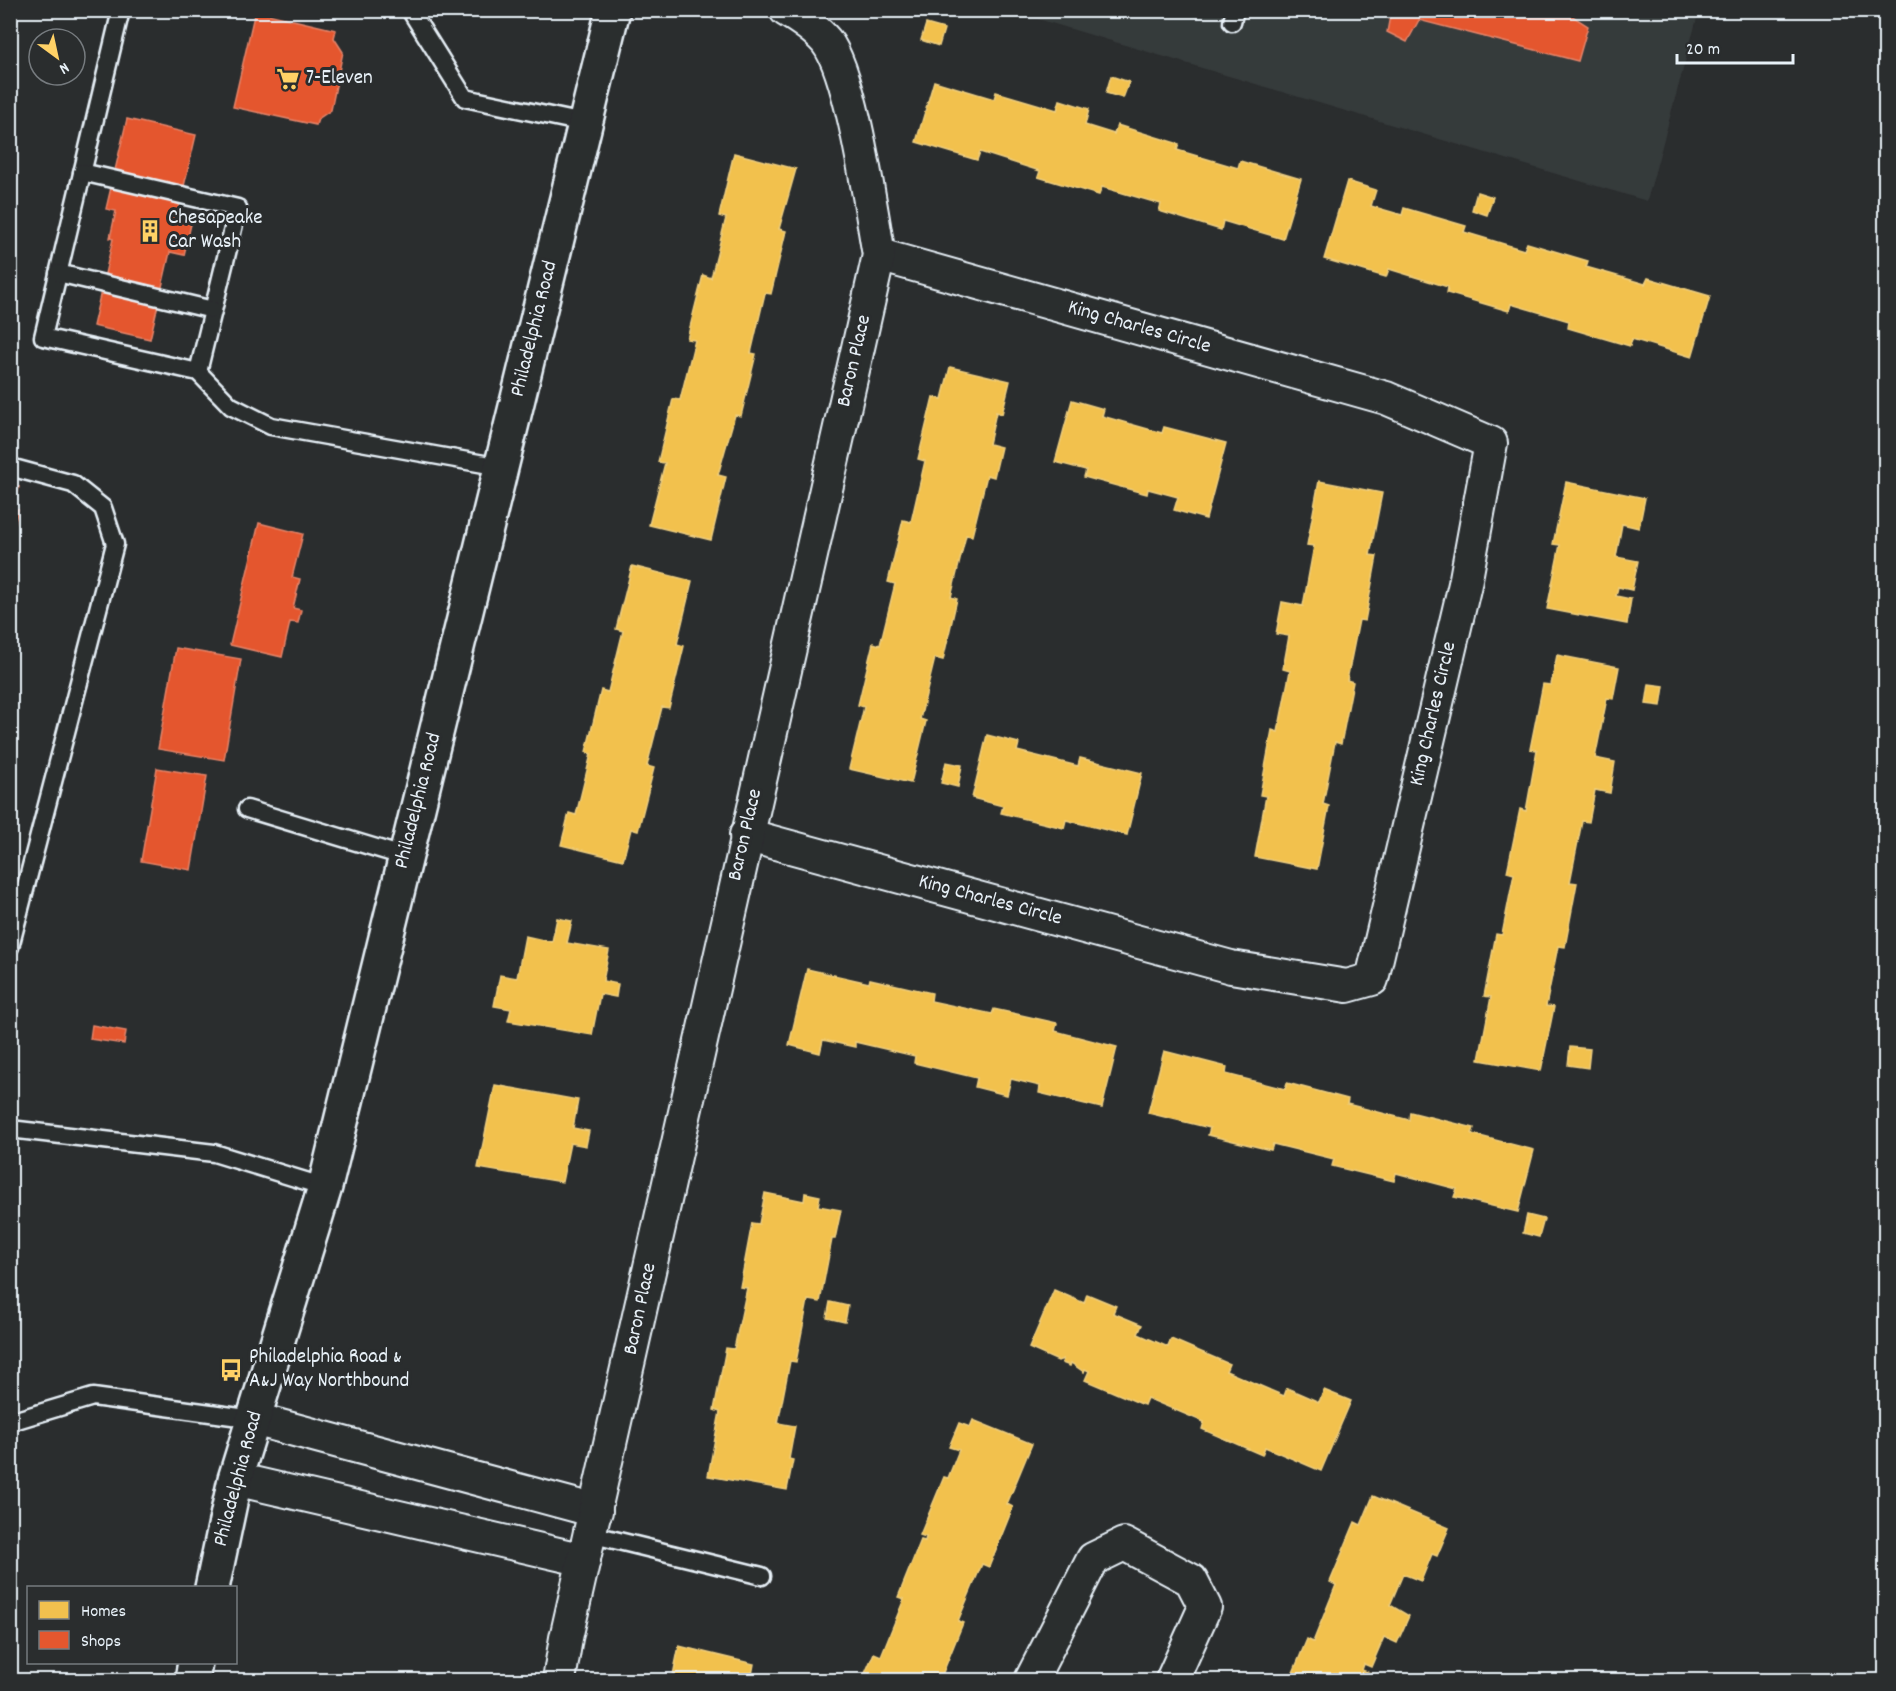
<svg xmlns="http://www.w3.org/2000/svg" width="1896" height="1691" font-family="Dekko,sans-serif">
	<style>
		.built { fill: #363a3b }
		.homes { fill: #f2c14e; stroke: #efcf81; stroke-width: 1.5 }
		.shops { fill: #e4572e; stroke: #e5856b; stroke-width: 1.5 }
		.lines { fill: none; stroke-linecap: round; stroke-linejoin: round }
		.service-casing { stroke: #e8f1f8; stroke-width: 21 }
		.minor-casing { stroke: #e8f1f8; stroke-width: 36 }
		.secondary-casing { stroke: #e8f1f8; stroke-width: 38 }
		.service { stroke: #2a2d2e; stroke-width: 16 }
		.minor { stroke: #2a2d2e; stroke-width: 32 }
		.secondary { stroke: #2a2d2e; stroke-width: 33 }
		.labels { text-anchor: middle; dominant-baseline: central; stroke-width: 6; stroke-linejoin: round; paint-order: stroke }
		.poi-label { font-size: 21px; fill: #e8f1f8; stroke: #2a2d2e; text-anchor: start }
		.street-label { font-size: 21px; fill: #e8f1f8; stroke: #2a2d2e }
	</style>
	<rect width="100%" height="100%" fill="#2a2d2e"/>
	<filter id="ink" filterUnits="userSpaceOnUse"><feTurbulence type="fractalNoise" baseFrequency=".0167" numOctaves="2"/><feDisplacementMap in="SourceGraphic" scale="12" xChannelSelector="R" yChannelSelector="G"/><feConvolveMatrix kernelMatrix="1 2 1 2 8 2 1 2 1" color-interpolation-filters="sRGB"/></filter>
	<g filter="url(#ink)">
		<!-- built -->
		<path class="built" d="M 1011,11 L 1699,11 L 1647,201 Z"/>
		<!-- homes -->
		<g class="homes">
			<path d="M 926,24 L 944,29 L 939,46 L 921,40 Z"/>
			<path d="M 1111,76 L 1129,82 L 1123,98 L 1106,93 Z"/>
			<path d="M 934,81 L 994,99 L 996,92 L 1057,110 L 1060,100 L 1089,109 L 1085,125 L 1114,134 L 1117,125 L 1179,144 L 1177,150 L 1238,168 L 1240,161 L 1301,179 L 1283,239 L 1223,221 L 1221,230 L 1159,211 L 1161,204 L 1102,187 L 1099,195 L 1038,177 L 1040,171 L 980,152 L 977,160 L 916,142 Z"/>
			<path d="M 734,153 L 796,169 L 779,229 L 786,231 L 771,294 L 765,293 L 751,353 L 756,354 L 741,416 L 735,415 L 718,475 L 726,477 L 711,540 L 649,525 L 665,463 L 658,462 L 673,399 L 680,400 L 695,340 L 687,339 L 703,275 L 711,278 L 726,218 L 719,216 Z"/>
			<path d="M 1347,181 L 1376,190 L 1371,206 L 1402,215 L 1404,208 L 1466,226 L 1464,232 L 1524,250 L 1527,243 L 1588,261 L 1586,267 L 1645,284 L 1648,278 L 1710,296 L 1692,357 L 1632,339 L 1630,346 L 1568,328 L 1569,321 L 1511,304 L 1509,311 L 1447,293 L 1448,287 L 1389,269 L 1386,277 L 1324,259 Z"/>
			<path d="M 1477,192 L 1493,197 L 1487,215 L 1472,210 Z"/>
			<path d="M 950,367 L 1010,381 L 1002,414 L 996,412 L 989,444 L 1001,447 L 994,477 L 987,475 L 972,536 L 966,535 L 951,597 L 957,599 L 943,660 L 935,658 L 920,719 L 926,721 L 911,783 L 849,769 L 864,707 L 858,705 L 873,643 L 880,645 L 895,584 L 888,582 L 903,520 L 911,522 L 925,461 L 918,459 L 933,397 L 942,399 Z"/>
			<path d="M 1072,400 L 1104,409 L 1102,416 L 1162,433 L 1164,427 L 1226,443 L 1206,519 L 1174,510 L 1178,497 L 1148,489 L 1147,494 L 1084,477 L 1086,470 L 1055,462 Z"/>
			<path d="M 1319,481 L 1382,493 L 1370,555 L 1377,556 L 1365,621 L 1359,620 L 1347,680 L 1353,682 L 1341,744 L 1335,742 L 1323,804 L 1329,806 L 1317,869 L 1255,857 L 1266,796 L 1260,795 L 1272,730 L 1278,732 L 1290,671 L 1283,669 L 1289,636 L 1276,634 L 1282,602 L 1303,606 L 1314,546 L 1307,545 Z"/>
			<path d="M 1566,482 L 1645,498 L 1639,528 L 1622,524 L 1616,557 L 1638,561 L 1632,590 L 1618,587 L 1616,596 L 1631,599 L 1627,624 L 1547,609 L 1560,545 L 1553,544 Z"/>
			<path d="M 632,566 L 692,581 L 677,644 L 684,646 L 669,708 L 662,707 L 647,766 L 654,768 L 638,831 L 631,829 L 623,860 L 561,845 L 569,813 L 576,815 L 591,754 L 586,752 L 601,690 L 608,692 L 623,631 L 616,629 Z"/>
			<path d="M 1557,655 L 1619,667 L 1613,699 L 1607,698 L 1595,758 L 1615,762 L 1610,793 L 1595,790 L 1589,822 L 1582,821 L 1570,882 L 1577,883 L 1565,947 L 1558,946 L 1546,1006 L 1554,1007 L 1541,1071 L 1479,1060 L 1491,997 L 1484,996 L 1496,934 L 1502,935 L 1514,874 L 1507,872 L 1520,809 L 1526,811 L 1537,750 L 1530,749 L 1543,684 L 1551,685 Z"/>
			<path d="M 1649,684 L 1664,686 L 1661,706 L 1646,704 Z"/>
			<path d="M 987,735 L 1019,743 L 1017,751 L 1078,766 L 1080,758 L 1142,773 L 1127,835 L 1066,820 L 1064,828 L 1001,813 L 1003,806 L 972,798 Z"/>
			<path d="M 946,762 L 962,765 L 958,787 L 941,783 Z"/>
			<path d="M 557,918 L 572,921 L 567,943 L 609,950 L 603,981 L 618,984 L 616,997 L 600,994 L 592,1035 L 508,1021 L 511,1009 L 494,1006 L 500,975 L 517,978 L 525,936 L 552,942 Z"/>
			<path d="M 807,969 L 869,983 L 870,979 L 932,993 L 931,1001 L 992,1014 L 994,1009 L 1057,1023 L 1055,1031 L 1117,1047 L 1102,1108 L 1039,1093 L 1040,1086 L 1011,1079 L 1007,1095 L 975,1087 L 977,1078 L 914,1063 L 915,1056 L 855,1042 L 855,1047 L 823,1040 L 820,1053 L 789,1045 Z"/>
			<path d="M 1570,1047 L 1590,1049 L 1588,1068 L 1568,1065 Z"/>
			<path d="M 1164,1051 L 1227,1067 L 1226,1074 L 1285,1089 L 1287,1083 L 1348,1099 L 1347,1104 L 1409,1120 L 1410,1112 L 1474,1128 L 1472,1134 L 1534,1150 L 1518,1212 L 1454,1197 L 1457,1189 L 1396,1173 L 1394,1181 L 1332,1166 L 1334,1159 L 1273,1144 L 1271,1150 L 1208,1135 L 1210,1128 L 1148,1113 Z"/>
			<path d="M 495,1085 L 578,1100 L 573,1128 L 589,1131 L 586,1146 L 570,1143 L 562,1182 L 478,1168 Z"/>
			<path d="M 765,1193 L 804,1201 L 805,1193 L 820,1196 L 818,1206 L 841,1210 L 835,1239 L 832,1239 L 820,1302 L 808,1300 L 796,1362 L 790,1361 L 778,1423 L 795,1426 L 789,1459 L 793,1460 L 787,1490 L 708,1476 L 720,1412 L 714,1410 L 726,1348 L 734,1349 L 747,1288 L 740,1287 L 752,1223 L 759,1224 Z"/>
			<path d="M 1527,1215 L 1544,1219 L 1539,1237 L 1523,1233 Z"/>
			<path d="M 1054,1290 L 1084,1303 L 1087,1294 L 1116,1306 L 1113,1313 L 1142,1325 L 1138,1334 L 1168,1347 L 1171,1339 L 1229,1364 L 1226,1371 L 1284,1396 L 1287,1388 L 1319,1402 L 1324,1390 L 1351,1401 L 1321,1471 L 1265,1447 L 1262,1455 L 1202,1429 L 1204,1422 L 1147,1398 L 1144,1405 L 1085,1380 L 1089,1371 L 1085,1369 L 1084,1372 L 1071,1363 L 1070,1366 L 1062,1363 L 1063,1359 L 1058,1361 L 1029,1348 Z"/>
			<path d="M 830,1302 L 848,1306 L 845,1322 L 827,1318 Z"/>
			<path d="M 973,1420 L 1032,1444 L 1007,1504 L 1013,1507 L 989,1567 L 982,1564 L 958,1621 L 963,1623 L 940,1680 L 862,1680 L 874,1653 L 881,1656 L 904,1599 L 898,1597 L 921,1540 L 925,1541 L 926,1537 L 920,1535 L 944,1477 L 948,1478 L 959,1450 L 949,1447 L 959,1423 L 970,1427 Z"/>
			<path d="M 1373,1496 L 1449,1528 L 1437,1556 L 1432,1554 L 1421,1581 L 1403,1574 L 1390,1605 L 1409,1616 L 1397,1643 L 1384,1637 L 1371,1667 L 1364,1664 L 1362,1670 L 1372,1674 L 1369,1680 L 1290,1680 L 1307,1639 L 1313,1642 L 1336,1585 L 1330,1582 L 1355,1522 L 1361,1525 Z"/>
			<path d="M 679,1646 L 754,1664 L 751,1680 L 672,1680 Z"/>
		</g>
		<!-- shops -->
		<g class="shops">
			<path d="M 1388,10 L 1570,10 L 1569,14 L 1588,26 L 1578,61 L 1419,20 L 1407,42 L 1387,32 L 1391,11 Z"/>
			<path d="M 255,11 L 336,30 L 334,38 L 343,52 L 331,110 L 318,119 L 316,125 L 233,107 Z"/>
			<path d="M 127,119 L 196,135 L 176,220 L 191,224 L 184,255 L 170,252 L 150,339 L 93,326 L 113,239 L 110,238 L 116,211 L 106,209 Z"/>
			<path d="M 10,486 L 19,487 L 14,508 L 18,509 L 10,541 Z"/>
			<path d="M 259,523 L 303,534 L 292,577 L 300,579 L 293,608 L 301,610 L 298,623 L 290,622 L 282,657 L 230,645 Z"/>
			<path d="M 176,648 L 241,659 L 224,760 L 158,749 Z"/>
			<path d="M 157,768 L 207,776 L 191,870 L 141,861 Z"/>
			<path d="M 92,1025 L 126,1031 L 124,1044 L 90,1039 Z"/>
		</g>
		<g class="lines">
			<!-- service casing -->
			<g class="service-casing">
				<g id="service">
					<path d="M 121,10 L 43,337 L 198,372 L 231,406 L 271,426 L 501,467"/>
					<path d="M 410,10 L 465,98 L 584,123"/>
					<path d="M 1232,22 L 1235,10"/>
					<path d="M 82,172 L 238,208 L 198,372"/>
					<path d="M 58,273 L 213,310"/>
					<path d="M 10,467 L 73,484 L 103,508 L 115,544 L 10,947"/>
					<path d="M 247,809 L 406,857"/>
					<path d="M 10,1129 L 214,1153 L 325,1187"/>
					<path d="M 10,1422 L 93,1397 L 254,1419"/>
					<path d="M 590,1534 L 762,1576"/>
				</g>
			</g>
			<!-- minor casing -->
			<g class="minor-casing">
				<g id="minor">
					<path d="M 746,835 L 1231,967 L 1347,986 L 1372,979 L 1465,584 L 1491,443 L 1386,398 L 879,255"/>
					<path d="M 254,1419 L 596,1511"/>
					<path d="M 235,1479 L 584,1560"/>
					<path d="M 559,1680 L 566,1638 L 879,255 C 871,210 852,73 826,41 C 815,28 801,19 786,10"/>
					<path d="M 1031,1680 L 1093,1559 L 1124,1544 L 1191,1580 L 1205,1607 L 1172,1680"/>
				</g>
			</g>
			<!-- secondary casing -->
			<g class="secondary-casing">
				<g id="secondary">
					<path d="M 212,1588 L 235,1479 L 325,1187 L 613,10"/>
					<path d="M 192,1680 L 195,1662"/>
				</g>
			</g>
			<!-- service -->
			<use href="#service" class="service"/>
			<!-- minor -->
			<use href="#minor" class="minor"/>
			<!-- secondary -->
			<use href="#secondary" class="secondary"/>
		</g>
	</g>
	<!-- icons -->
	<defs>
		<g id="supermarket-bare" transform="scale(1.8)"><path d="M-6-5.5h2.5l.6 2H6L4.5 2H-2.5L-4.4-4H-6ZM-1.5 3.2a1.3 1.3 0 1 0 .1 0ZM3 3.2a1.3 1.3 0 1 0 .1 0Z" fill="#ffd166" stroke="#2a2d2e" stroke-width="2.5" paint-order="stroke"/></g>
		<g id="building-bare" transform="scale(1.8)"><path d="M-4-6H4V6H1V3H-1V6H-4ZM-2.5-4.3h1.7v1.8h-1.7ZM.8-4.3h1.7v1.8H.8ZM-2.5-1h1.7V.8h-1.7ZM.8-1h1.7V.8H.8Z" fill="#ffd166" stroke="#2a2d2e" stroke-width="2.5" paint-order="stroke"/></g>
		<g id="bus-bare" transform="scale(1.8)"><path d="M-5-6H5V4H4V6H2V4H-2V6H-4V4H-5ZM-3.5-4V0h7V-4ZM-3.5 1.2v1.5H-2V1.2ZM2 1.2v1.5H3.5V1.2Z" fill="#ffd166" stroke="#2a2d2e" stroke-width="2.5" paint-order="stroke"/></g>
	</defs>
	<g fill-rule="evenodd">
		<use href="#supermarket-bare" x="288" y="79"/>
		<use href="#building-bare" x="150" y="231"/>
		<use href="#bus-bare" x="231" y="1370"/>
	</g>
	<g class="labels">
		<!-- poi labels -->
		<g class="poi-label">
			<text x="306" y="79">7-Eleven</text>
			<text x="168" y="219">Chesapeake<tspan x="168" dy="24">Car Wash</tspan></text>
			<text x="249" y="1358">Philadelphia Road &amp;<tspan x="249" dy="24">A&amp;J Way Northbound</tspan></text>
		</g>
		<!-- street labels -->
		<g class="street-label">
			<text transform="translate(1139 328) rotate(16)">King Charles Circle</text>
			<text transform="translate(535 329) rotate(-76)">Philadelphia Road</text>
			<text transform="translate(855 361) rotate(-77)">Baron Place</text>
			<text transform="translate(1434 714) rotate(-77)">King Charles Circle</text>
			<text transform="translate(419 801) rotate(-76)">Philadelphia Road</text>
			<text transform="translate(746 835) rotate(-77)">Baron Place</text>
			<text transform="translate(990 901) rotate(15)">King Charles Circle</text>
			<text transform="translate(641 1309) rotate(-78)">Baron Place</text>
			<text transform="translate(239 1479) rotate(-75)">Philadelphia Road</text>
		</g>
	</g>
	<!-- margin -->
	<rect width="1896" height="1691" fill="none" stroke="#2a2d2e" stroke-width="36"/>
	<rect x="18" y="18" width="1860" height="1655" fill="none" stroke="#e8f1f8" stroke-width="2" filter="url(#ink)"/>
	<!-- legend -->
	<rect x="27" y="1586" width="210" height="78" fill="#2a2d2e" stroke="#767b7f" stroke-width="1.5"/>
	<rect x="39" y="1601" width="30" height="18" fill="#f2c14e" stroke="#767b7f" stroke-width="1.5"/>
	<text x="81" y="1616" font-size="18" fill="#e8f1f8">Homes</text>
	<rect x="39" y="1631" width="30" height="18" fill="#e4572e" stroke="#767b7f" stroke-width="1.5"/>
	<text x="81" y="1646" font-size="18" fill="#e8f1f8">Shops</text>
	<!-- north arrow -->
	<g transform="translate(57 57) rotate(147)"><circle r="28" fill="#2a2d2e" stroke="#767b7f" stroke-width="1.5"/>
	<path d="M0-4.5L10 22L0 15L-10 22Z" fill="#ffd166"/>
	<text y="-9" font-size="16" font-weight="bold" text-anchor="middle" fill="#e8f1f8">N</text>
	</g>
	<!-- scale -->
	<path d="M1677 54v9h116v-9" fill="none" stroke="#e8f1f8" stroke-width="3"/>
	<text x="1686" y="54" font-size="18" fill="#e8f1f8" stroke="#2a2d2e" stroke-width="4.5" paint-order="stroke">20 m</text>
</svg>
